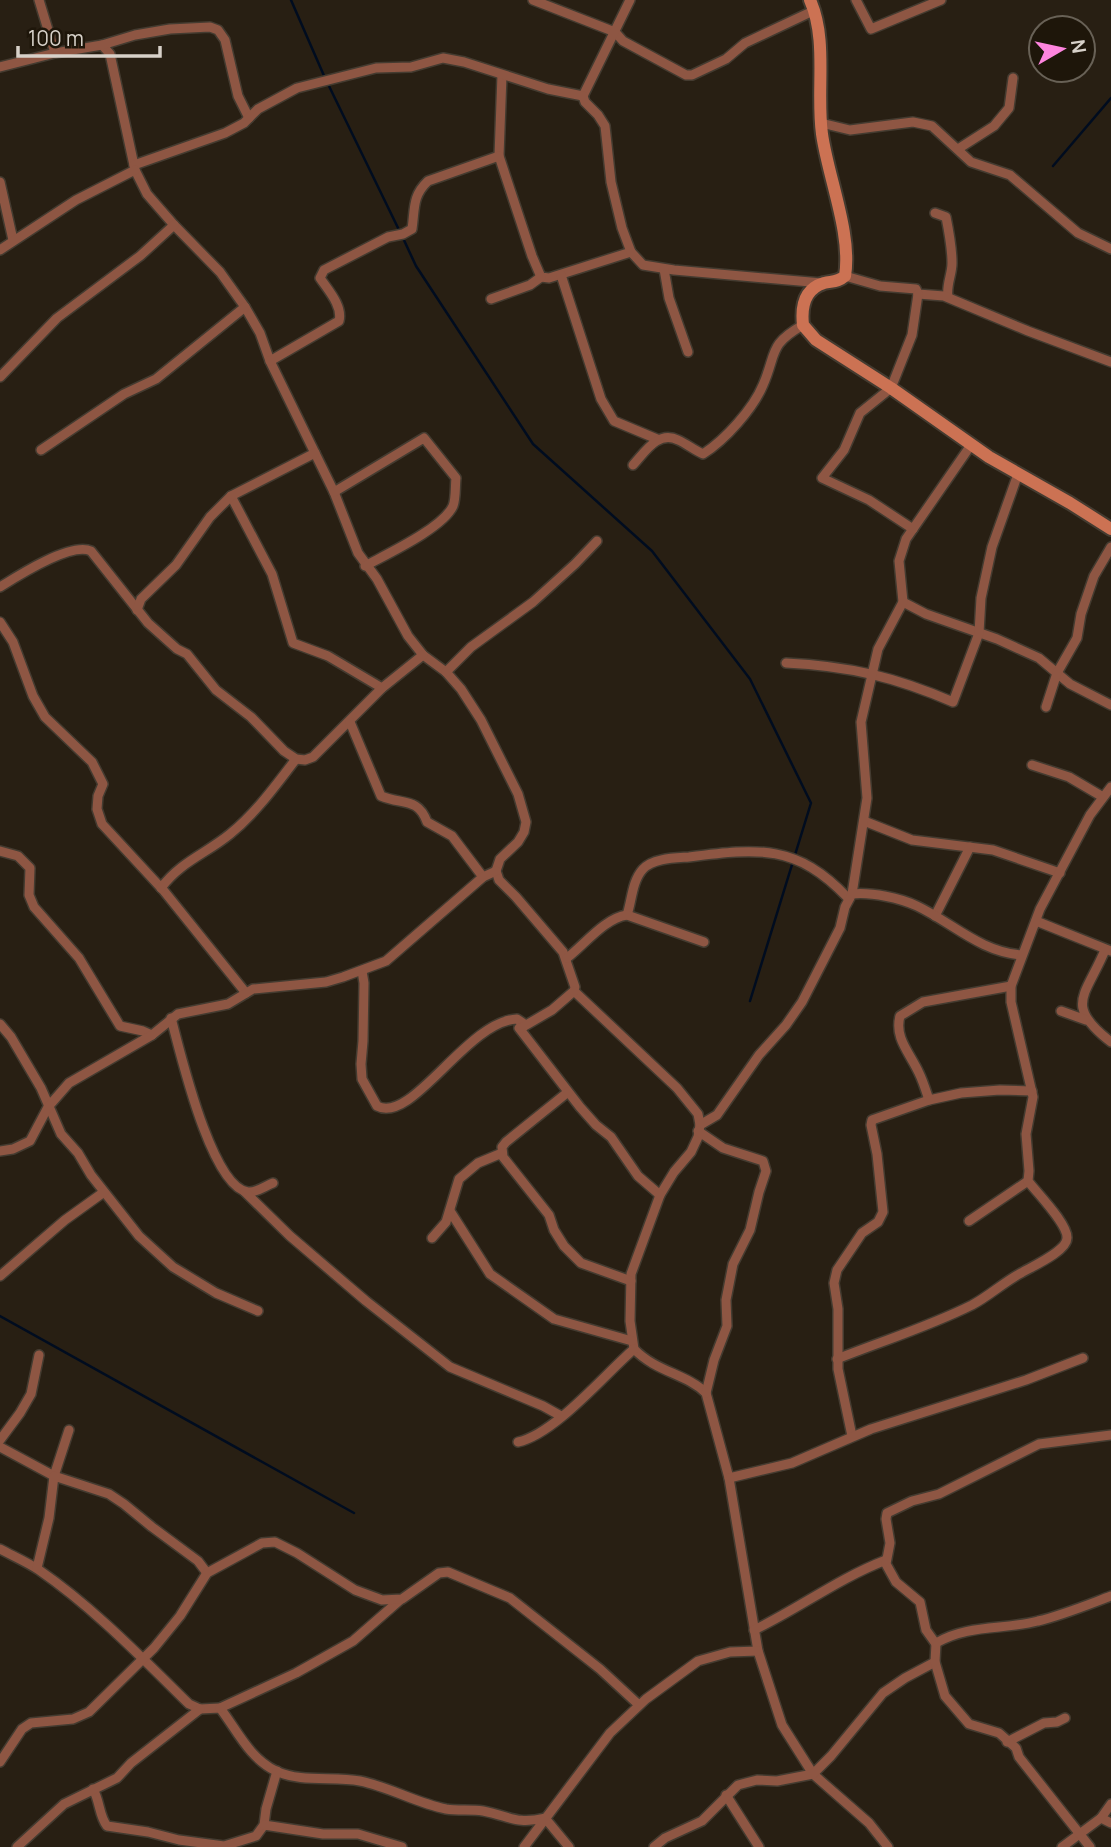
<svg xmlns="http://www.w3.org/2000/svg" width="1111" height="1847" font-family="Manrope,sans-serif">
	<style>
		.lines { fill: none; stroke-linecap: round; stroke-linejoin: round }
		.stream { stroke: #000c1f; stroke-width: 2.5 }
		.street-casing { stroke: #443b30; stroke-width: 12 }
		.secondary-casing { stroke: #443b30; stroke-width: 16 }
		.street { stroke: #8e5643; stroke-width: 9 }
		.secondary { stroke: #cc7253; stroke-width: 12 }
	</style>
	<rect width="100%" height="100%" fill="#281f13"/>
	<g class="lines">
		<!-- stream -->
		<g class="stream">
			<path d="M 291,0 L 325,78"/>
			<path d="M 328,84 L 400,232"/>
			<path d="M 1053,166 L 1111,98"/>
			<path d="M 403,238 L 416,266 L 533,444 L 652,551 L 750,679 L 811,803 L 750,1001"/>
			<path d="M 0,1316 L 354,1513"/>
		</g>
		<!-- street casing -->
		<g class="street-casing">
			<g id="street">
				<path d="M 39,0 L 55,53 L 102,45 L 110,54 L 135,170 L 147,194 L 174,225 L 220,272 L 245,307 L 260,333 L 270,361 L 334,492 L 358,553 L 377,579 L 408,636 L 423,655 L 446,672 L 461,689 L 481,720 L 518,794 L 526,822 L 524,832 L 518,842 L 500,859 L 496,871 L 499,880 L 516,897 L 563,952 L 575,987 L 574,991 L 677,1088 L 698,1114 L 700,1125 L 698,1137 L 691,1152 L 674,1172 L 660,1195 L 631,1274 L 630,1321 L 634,1349 C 656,1372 687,1374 706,1393 L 729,1478 L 758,1651 L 782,1725 L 813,1774 L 869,1823 L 888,1847"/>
				<path d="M 533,0 L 615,32 L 623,41 L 686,75 L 692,75 L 726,59 L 745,43 L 813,11"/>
				<path d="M 856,0 L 871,29 L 941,0"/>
				<path d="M 102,45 L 135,35 L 170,29 L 210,27 L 218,30 L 225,40 L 238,96 L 249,118"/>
				<path d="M 0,67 L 55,53"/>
				<path d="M 502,75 L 499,156 L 532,256 L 541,277 L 549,278 L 631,252"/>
				<path d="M 583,96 L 630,0"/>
				<path d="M 821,123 L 850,130 L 913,122 L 932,126 L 971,162 L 1010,175 L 1078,233 L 1111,249"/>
				<path d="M 958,149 L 994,126 L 1009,108 L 1013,78"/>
				<path d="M 134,165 L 225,133 L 244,123 L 258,109 L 297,88 L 376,68 L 411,67 L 443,58 L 464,62 L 548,89 L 583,96 L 585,102 L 598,115 L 605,126 L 611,182 L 622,228 L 631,252 L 643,265 L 674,270 L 822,283"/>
				<path d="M 0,182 L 13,240"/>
				<path d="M 935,213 L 946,217 C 949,232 952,247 952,263 C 952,275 946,285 948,297"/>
				<path d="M 0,250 L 76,200 L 135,170"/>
				<path d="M 664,269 L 669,298 L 688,352"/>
				<path d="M 561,275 L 601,399 L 614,421 L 657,439"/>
				<path d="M 845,276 L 880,286 L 916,289 L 918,294 L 944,296 L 1028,331 L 1111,362"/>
				<path d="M 491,299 L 530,285 L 541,277"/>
				<path d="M 270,361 L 339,321 C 343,306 328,290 320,278 L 324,270 L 388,237 L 403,234 L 412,229 C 415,209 412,196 428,181 L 499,156"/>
				<path d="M 0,377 L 57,318 L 140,256 L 174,225"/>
				<path d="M 41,450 L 124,394 L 156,379 L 245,307"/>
				<path d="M 633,465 C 645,452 658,430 678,440 C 687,444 694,450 703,454 C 725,440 753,409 763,385 C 777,353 768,345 803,325"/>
				<path d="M 334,492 L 424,438 L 456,478 C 455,486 456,499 453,506 C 443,528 387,554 365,566"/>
				<path d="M 231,496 L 272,574 L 293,643 L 328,656 L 382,688"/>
				<path d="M 913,529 L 869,500 L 822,478 L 844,450 L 860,413 L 891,388 L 912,335 L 918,294"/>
				<path d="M 0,587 C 19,575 71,542 91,551 L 148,623 L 177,649 L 187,654 L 216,690 L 251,717 L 284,751 L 296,759 L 305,760 L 313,757 L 382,688 L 423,655"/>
				<path d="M 903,602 L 926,614 L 997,639 L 1039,658 L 1070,684 L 1111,705"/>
				<path d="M 137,610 L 141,599 L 176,565 L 210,517 L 231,496 L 315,453"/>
				<path d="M 0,622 L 13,642 L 33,696 L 45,717 L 92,762 L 103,784 L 98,796 L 97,809 L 102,824 L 164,891 L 246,993"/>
				<path d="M 786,663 C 849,666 895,677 953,702 L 979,633 L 981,598 L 992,547 L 1018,474"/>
				<path d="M 446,672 L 471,647 L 533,602 L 575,564 L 597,541"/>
				<path d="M 1046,707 L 1057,673 L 1077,638 L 1081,614 L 1094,576 L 1111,547"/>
				<path d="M 350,722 L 381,796 C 402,805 418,797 427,822 L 452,836 L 483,877"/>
				<path d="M 1032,765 L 1069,777 L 1103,797"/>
				<path d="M 864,821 L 912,840 L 993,850 L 1060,873"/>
				<path d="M 0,851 L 18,856 L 30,868 L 29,895 L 34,907 L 79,958 L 120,1026 L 143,1031 L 152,1035"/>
				<path d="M 161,888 C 180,862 207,853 230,834 C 256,813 276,785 296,759"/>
				<path d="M 852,894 L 867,798 L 861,722 L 878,649 L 903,602 L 899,561 L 906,539 L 971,445"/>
				<path d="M 627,915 C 632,900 632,881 643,869 C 653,858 675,858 689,857 C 759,848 797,844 848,898"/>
				<path d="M 935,916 L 970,847"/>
				<path d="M 1036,921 L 1111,951"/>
				<path d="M 1105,950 C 1086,996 1063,1005 1111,1042"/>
				<path d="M 567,958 C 585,944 605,918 627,915 L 704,942"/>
				<path d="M 362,971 L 364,983 L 363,1041 L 361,1064 L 362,1079 L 377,1106 C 412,1125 467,1021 517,1019 L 523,1023 L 519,1028 L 580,1107 L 596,1125 L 611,1137 L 638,1176 L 660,1195"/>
				<path d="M 1061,1011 L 1086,1020"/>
				<path d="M 171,1018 C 180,1051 211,1187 248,1192 C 256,1193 265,1186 273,1183"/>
				<path d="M 0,1024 L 11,1037 L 41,1088 L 61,1134 L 78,1153 L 91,1175 L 139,1236 L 173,1267 L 216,1293 L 258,1311"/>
				<path d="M 521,1028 L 552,1010 L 574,991"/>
				<path d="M 568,1092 L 506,1142 L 502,1147 L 503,1157 L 549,1215 L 554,1230 L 564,1246 L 581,1263 L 631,1281"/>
				<path d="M 929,1100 C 926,1091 923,1081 919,1073 C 910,1053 894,1038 900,1016 L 923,1002 L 1011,986"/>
				<path d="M 700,1125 L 717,1115 L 759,1055 L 786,1025 L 802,1002 L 840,928 L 845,907 L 852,894 C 872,892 900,898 917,906 C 953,923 980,952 1022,955"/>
				<path d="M 698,1131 L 723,1148 L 763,1161 L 766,1171 L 759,1192 L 750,1230 L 733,1264 L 726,1300 L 727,1326 L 714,1360 L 706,1393"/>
				<path d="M 0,1151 L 13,1149 L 30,1141 L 48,1107 L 69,1083 L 152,1035 L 178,1014 L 228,1004 L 253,989 L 326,982 L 343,977 L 386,961 L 483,877 L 496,871"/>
				<path d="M 245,1192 L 290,1236 L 366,1301 L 450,1367 L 543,1406 L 561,1416"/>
				<path d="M 450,1211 L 490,1274 L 554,1319 L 632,1341"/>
				<path d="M 969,1221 L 1028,1181"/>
				<path d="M 432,1238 L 446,1222 L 459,1179 L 478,1163 L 502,1153"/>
				<path d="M 0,1276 L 65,1220 L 104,1192"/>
				<path d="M 837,1359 C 882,1341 928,1327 972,1305 C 989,1296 1004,1282 1021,1273 C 1033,1266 1067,1251 1067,1238 C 1068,1224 1037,1193 1028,1181 L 1029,1171 L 1026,1134 L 1033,1097 L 1011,1002 L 1011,986 L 1040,909 L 1090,815 L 1111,787"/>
				<path d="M 852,1436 L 838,1369 L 838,1309 L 834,1283 L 837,1270 L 862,1233 L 878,1222 L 883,1212 L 877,1154 L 871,1125 L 872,1120 L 929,1100 L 961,1093 L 1000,1090 L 1032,1091"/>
				<path d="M 0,1440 L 20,1413 L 31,1394 L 39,1355"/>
				<path d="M 518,1442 C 555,1434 605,1374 634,1349"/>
				<path d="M 0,1447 L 54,1476 L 69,1430"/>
				<path d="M 729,1478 L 792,1463 L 871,1429 L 1026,1380 L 1083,1358"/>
				<path d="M 0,1549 C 13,1556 27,1562 39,1570 C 94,1608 141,1657 189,1704 L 200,1709 L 220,1708 C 237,1730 249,1758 276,1771 C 301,1783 333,1776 360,1781 C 390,1787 416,1803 446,1809 C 458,1811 471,1809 483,1811 C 510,1816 516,1825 545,1818 L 569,1847"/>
				<path d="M 37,1568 L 49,1518 L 54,1476 L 109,1494 L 124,1504 L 152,1527 L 198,1561 L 207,1573"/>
				<path d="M 754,1630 C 800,1608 837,1579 886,1560"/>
				<path d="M 936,1644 L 926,1630 L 920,1602 L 896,1582 L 886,1564 L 890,1543 L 886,1519 L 887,1513 L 912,1501 L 939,1494 L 1039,1444 L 1111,1435"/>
				<path d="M 220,1708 L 296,1673 L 353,1641 L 400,1600"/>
				<path d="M 1007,1742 L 1044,1723 L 1057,1722 L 1065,1718"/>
				<path d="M 0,1762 L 22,1729 L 31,1723 L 73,1719 L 89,1712 L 154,1648 L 180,1616 L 207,1573 L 262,1543 L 275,1542 L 297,1553 L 355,1590 L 382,1600 L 402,1599 L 439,1573 L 448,1572 L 510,1598 L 600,1669 L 639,1705"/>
				<path d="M 93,1789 C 100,1801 99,1816 107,1826 L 148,1832 L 179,1840 L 224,1846 L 256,1836 L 264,1825 L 266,1809 L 277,1771"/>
				<path d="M 726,1795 L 759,1847"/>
				<path d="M 1101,1818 L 1111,1804"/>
				<path d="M 264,1825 L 323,1834 L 358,1834 L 402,1847"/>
				<path d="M 17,1847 L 64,1804 L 117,1778 L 131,1763 L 200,1709"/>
				<path d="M 524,1847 L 610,1733 L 646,1699 L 698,1661 L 730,1652 L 758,1651"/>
				<path d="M 654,1847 L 665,1838 L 702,1821 L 738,1785 L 757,1780 L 777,1781 L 813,1774 L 831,1756 L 883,1693 L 905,1678 L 935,1662"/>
				<path d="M 1062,1847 L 1101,1818 L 1111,1823"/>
				<path d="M 1090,1847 L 1019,1757 L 1016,1748 L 999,1733 L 969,1724 L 945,1696 L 935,1662 L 936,1643 C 968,1624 1004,1630 1038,1621 C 1063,1615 1087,1605 1111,1596"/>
			</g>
		</g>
		<!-- secondary casing -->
		<g class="secondary-casing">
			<path id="secondary" d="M 810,0 C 828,40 816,91 822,134 C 828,177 852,234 845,276 C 838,282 833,281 824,283 C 804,289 801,307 803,325 L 816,340 L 891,388 L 989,457 L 1070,503 L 1111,529"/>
		</g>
		<!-- street -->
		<use href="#street" class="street"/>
		<!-- secondary -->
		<use href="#secondary" class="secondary"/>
	</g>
	<!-- north arrow -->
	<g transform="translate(1062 49) rotate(81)"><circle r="33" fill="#1e160a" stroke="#686156" stroke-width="2"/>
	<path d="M0-5L12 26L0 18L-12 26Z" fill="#fe85df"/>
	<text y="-10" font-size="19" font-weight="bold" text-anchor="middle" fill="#d7d1c9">N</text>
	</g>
	<!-- scale -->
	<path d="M18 46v10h142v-10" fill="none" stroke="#d7d1c9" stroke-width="3.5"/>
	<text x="28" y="46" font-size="21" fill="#d7d1c9" stroke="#1e160a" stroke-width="5" paint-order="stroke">100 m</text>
</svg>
